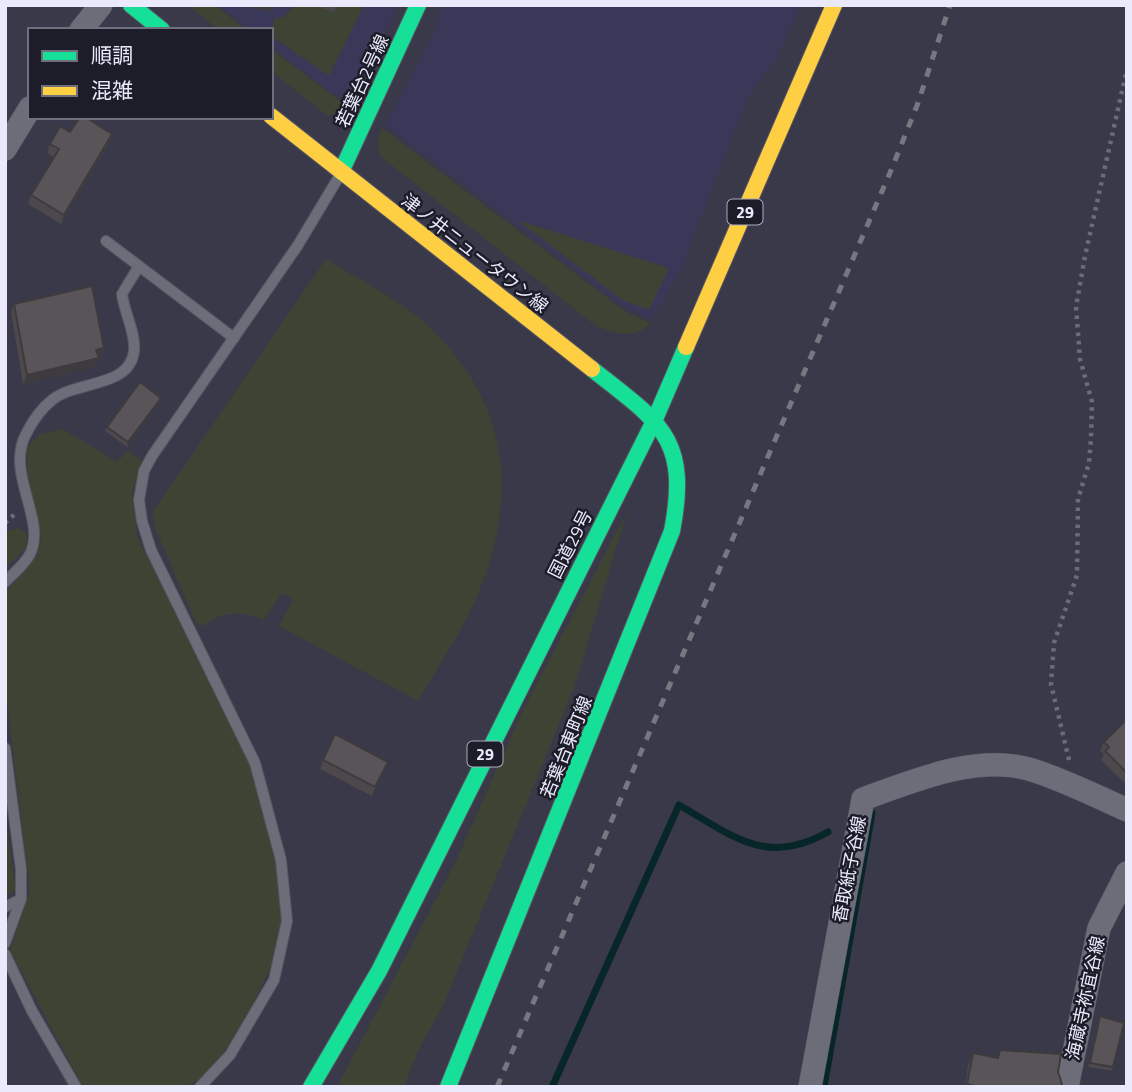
<svg xmlns="http://www.w3.org/2000/svg" width="1132" height="1092" font-family="'Titillium Web','Noto Sans JP',sans-serif">
	<style>
		.built { fill: #393858 }
		.green { fill: #3d4433 }
		.lines { fill: none; stroke-linecap: round; stroke-linejoin: round }
		.stream { stroke: #072628; stroke-width: 7 }
		.lane-casing { stroke: #575664; stroke-width: 12 }
		.street-casing { stroke: #575664; stroke-width: 24 }
		.fast-casing { stroke: #575664; stroke-width: 18 }
		.slow-casing { stroke: #575664; stroke-width: 18 }
		.path { stroke: #6c6b77; stroke-width: 4.5; stroke-dasharray: 3.5 5; stroke-linecap: butt }
		.lane { stroke: #6d6d79; stroke-width: 10 }
		.street { stroke: #6d6d79; stroke-width: 23 }
		.fast { stroke: #16e098; stroke-width: 16 }
		.slow { stroke: #ffcf43; stroke-width: 16 }
		.rail { stroke: #777782; stroke-width: 5; stroke-dasharray: 9 9; stroke-linecap: butt }
		.wall { fill: #4d484c }
		.shaded-wall { fill: #3e3b3e }
		.building { fill: #595458; stroke: #3e3b3e; stroke-width: 2 }
		.labels { text-anchor: middle; dominant-baseline: central; stroke-width: 5; stroke-linejoin: round; paint-order: stroke }
		.shield { fill: #1d1d29; stroke: #acacbd; stroke-width: 2 }
		.shield-label { font-size: 16px; font-weight: bold; fill: #eaeafc }
		.street-label { font-size: 18px; fill: #eaeafc; stroke: #1d1d29 }
	</style>
	<rect width="100%" height="100%" fill="#3a3949"/>
	<!-- built -->
	<g class="built">
		<path d="M 219,5 L 398,5 L 350,102 L 334,94 L 271,46 L 271,30 L 251,30 Z"/>
		<path d="M 444,5 L 801,5 L 777,57 L 747,99 L 680,272 L 651,319 L 626,308 L 385,125 L 433,35 Z"/>
	</g>
	<!-- green -->
	<g class="green">
		<path d="M 188,5 L 215,5 L 246,30 L 219,30 Z"/>
		<path d="M 295,5 L 364,5 L 329,76 L 271,36 L 274,19 L 284,17 Z"/>
		<path d="M 271,49 L 348,107 L 343,113 L 327,115 L 271,71 Z"/>
		<path d="M 382,128 L 626,312 L 651,323 C 633,340 616,334 596,326 L 380,156 L 378,137 Z"/>
		<path d="M 517,220 L 669,268 L 649,310 L 624,301 Z"/>
		<path d="M 326,259 C 359,280 400,299 428,326 C 511,404 519,498 476,599 C 461,634 437,667 418,701 L 279,626 L 293,599 L 282,593 L 264,620 C 244,611 221,611 203,626 L 196,623 L 155,528 L 153,512 Z"/>
		<path d="M 63,429 L 117,462 L 128,451 L 143,461 L 132,493 L 137,536 L 249,762 C 264,804 286,875 283,919 C 280,959 255,999 236,1033 C 225,1051 208,1080 185,1086 C 165,1092 108,1087 83,1087 L 10,950 L 30,891 L 5,684 L 5,593 L 37,556 L 41,539 L 28,480 L 27,447 L 40,434 Z"/>
		<path d="M 627,512 L 574,688 L 442,1008 L 419,1049 L 404,1087 L 337,1087 L 456,861 L 524,708 Z"/>
		<path d="M 18,528 L 27,534 L 26,548 L 5,568 L 5,532 Z"/>
		<path d="M 5,815 L 15,882 L 15,891 L 5,896 Z"/>
	</g>
	<g class="lines">
		<!-- stream -->
		<g class="stream">
			<path d="M 552,1087 L 679,805 C 733,836 766,867 828,832"/>
			<path d="M 824,1087 L 872,813"/>
		</g>
		<!-- lane casing -->
		<g class="lane-casing">
			<g id="lane">
				<path d="M 106,241 L 234,338"/>
				<path d="M 5,582 C 13,574 25,564 30,554 C 47,520 5,473 26,434 C 32,422 42,408 52,400 C 77,380 130,388 134,351 C 136,333 124,312 122,294 L 139,266"/>
				<path d="M 5,748 L 21,869 L 21,899 L 5,943"/>
				<path d="M 5,907 L 21,899"/>
				<path d="M 5,954 L 32,1011 L 76,1087"/>
				<path d="M 200,1087 L 230,1055 L 274,980 L 287,921 L 281,860 L 255,763 L 151,550 L 142,521 L 139,500 L 144,471 L 152,456 L 298,245 L 340,175"/>
			</g>
		</g>
		<!-- street casing -->
		<g class="street-casing">
			<g id="street">
				<path d="M 81,30 L 101,5"/>
				<path d="M 5,149 L 30,108"/>
				<path d="M 810,1087 L 863,799 C 914,781 977,753 1032,770 C 1064,780 1096,796 1127,810"/>
				<path d="M 1067,1087 L 1099,928 L 1127,873"/>
			</g>
		</g>
		<!-- fast casing -->
		<g class="fast-casing">
			<g id="fast">
				<path d="M 131,5 L 162,30"/>
				<path d="M 341,172 L 418,5"/>
				<path d="M 311,1087 L 379,971 L 655,419 L 686,347"/>
				<path d="M 448,1087 L 672,531 C 690,437 660,423 592,369"/>
			</g>
		</g>
		<!-- slow casing -->
		<g class="slow-casing">
			<g id="slow">
				<path d="M 271,116 L 592,369"/>
				<path d="M 686,347 L 834,5"/>
			</g>
		</g>
		<!-- path -->
		<g class="path">
			<path d="M 5,523 L 16,513"/>
			<path d="M 1069,760 L 1051,684 L 1054,643 L 1077,575 L 1078,499 L 1089,463 L 1091,439 L 1092,402 L 1080,359 L 1076,307 L 1085,256 L 1127,69"/>
		</g>
		<!-- lane -->
		<use href="#lane" class="lane"/>
		<!-- street -->
		<use href="#street" class="street"/>
		<!-- fast -->
		<use href="#fast" class="fast"/>
		<!-- slow -->
		<use href="#slow" class="slow"/>
		<!-- rail -->
		<path class="rail" d="M 497,1087 L 892,168 L 918,103 L 950,5"/>
	</g>
	<!-- wall -->
	<g class="wall">
		<path d="M 316,5 L 337,5 L 334,13 Z"/>
		<path d="M 70,132 L 112,134 L 109,143 L 61,224 L 28,204 L 31,195 L 54,157 L 47,153 L 50,144 Z"/>
		<path d="M 14,304 L 104,348 L 101,357 L 99,358 L 96,367 L 23,384 L 11,312 Z"/>
		<path d="M 161,398 L 159,403 L 127,447 L 105,431 L 107,427 Z"/>
		<path d="M 1127,719 L 1127,785 L 1101,760 L 1104,754 L 1100,751 L 1104,742 Z"/>
		<path d="M 323,760 L 384,771 L 372,796 L 320,769 Z"/>
		<path d="M 1100,1016 L 1113,1067 L 1112,1071 L 1088,1067 Z"/>
		<path d="M 1000,1050 L 1058,1072 L 1061,1087 L 965,1087 L 968,1065 L 973,1053 L 997,1058 Z"/>
	</g>
	<!-- shaded-wall -->
	<g class="shaded-wall">
		<path d="M 245,5 L 278,5 L 269,11 L 244,7 Z"/>
		<path d="M 112,134 L 109,143 L 61,224 L 64,215 Z"/>
		<path d="M 104,348 L 101,357 L 93,359 L 96,350 Z"/>
		<path d="M 99,358 L 96,367 L 23,384 L 27,375 Z"/>
		<path d="M 161,398 L 159,403 L 127,447 L 128,442 Z"/>
		<path d="M 388,762 L 384,771 L 372,796 L 375,787 Z"/>
	</g>
	<!-- building -->
	<g class="building">
		<path d="M 80,117 L 85,117 L 112,134 L 64,215 L 31,195 L 59,149 L 50,144 L 60,126 L 70,132 Z"/>
		<path d="M 92,286 L 104,348 L 96,350 L 99,358 L 27,375 L 14,304 Z"/>
		<path d="M 140,382 L 161,398 L 128,442 L 107,427 Z"/>
		<path d="M 1127,719 L 1127,773 L 1105,751 L 1109,747 L 1104,742 Z"/>
		<path d="M 335,734 L 388,762 L 375,787 L 323,760 Z"/>
		<path d="M 1100,1016 L 1124,1023 L 1113,1067 L 1090,1063 Z"/>
		<path d="M 1000,1050 L 1061,1054 L 1058,1072 L 1062,1084 L 1061,1087 L 980,1087 L 967,1084 L 973,1053 L 998,1058 Z"/>
	</g>
	<g class="labels">
		<!-- shield labels -->
		<g class="shield">
			<rect x="727.5" y="199.5" width="35" height="25" rx="5"/>
			<rect x="467.5" y="741.5" width="35" height="25" rx="5"/>
		</g>
		<g class="shield-label">
			<text x="745" y="212">29</text>
			<text x="485" y="754">29</text>
		</g>
		<!-- street labels -->
		<g class="street-label">
			<text transform="translate(362 81) rotate(-65)">若葉台2号線</text>
			<text transform="translate(475 253) rotate(38)">津ノ井ニュータウン線</text>
			<text transform="translate(570 544) rotate(-63)">国道29号</text>
			<text transform="translate(566 747) rotate(-68)">若葉台東町線</text>
			<text transform="translate(849 869) rotate(-79)">香取紙子谷線</text>
			<text transform="translate(1085 998) rotate(-78)">海蔵寺祢宜谷線</text>
		</g>
	</g>
	<!-- border -->
	<rect width="1132" height="1092" fill="none" stroke="#eaeafc" stroke-width="14"/>
	<!-- legend -->
	<rect x="28" y="28" width="245" height="91" fill="#1d1d29" stroke="#6f6f7d" stroke-width="2"/>
	<rect x="42" y="51" width="35" height="10" fill="#16e098" stroke="#6f6f7d" stroke-width="2"/>
	<text x="91" y="63" font-size="21" fill="#eaeafc">順調</text>
	<rect x="42" y="86" width="35" height="10" fill="#ffcf43" stroke="#6f6f7d" stroke-width="2"/>
	<text x="91" y="98" font-size="21" fill="#eaeafc">混雑</text>
</svg>
